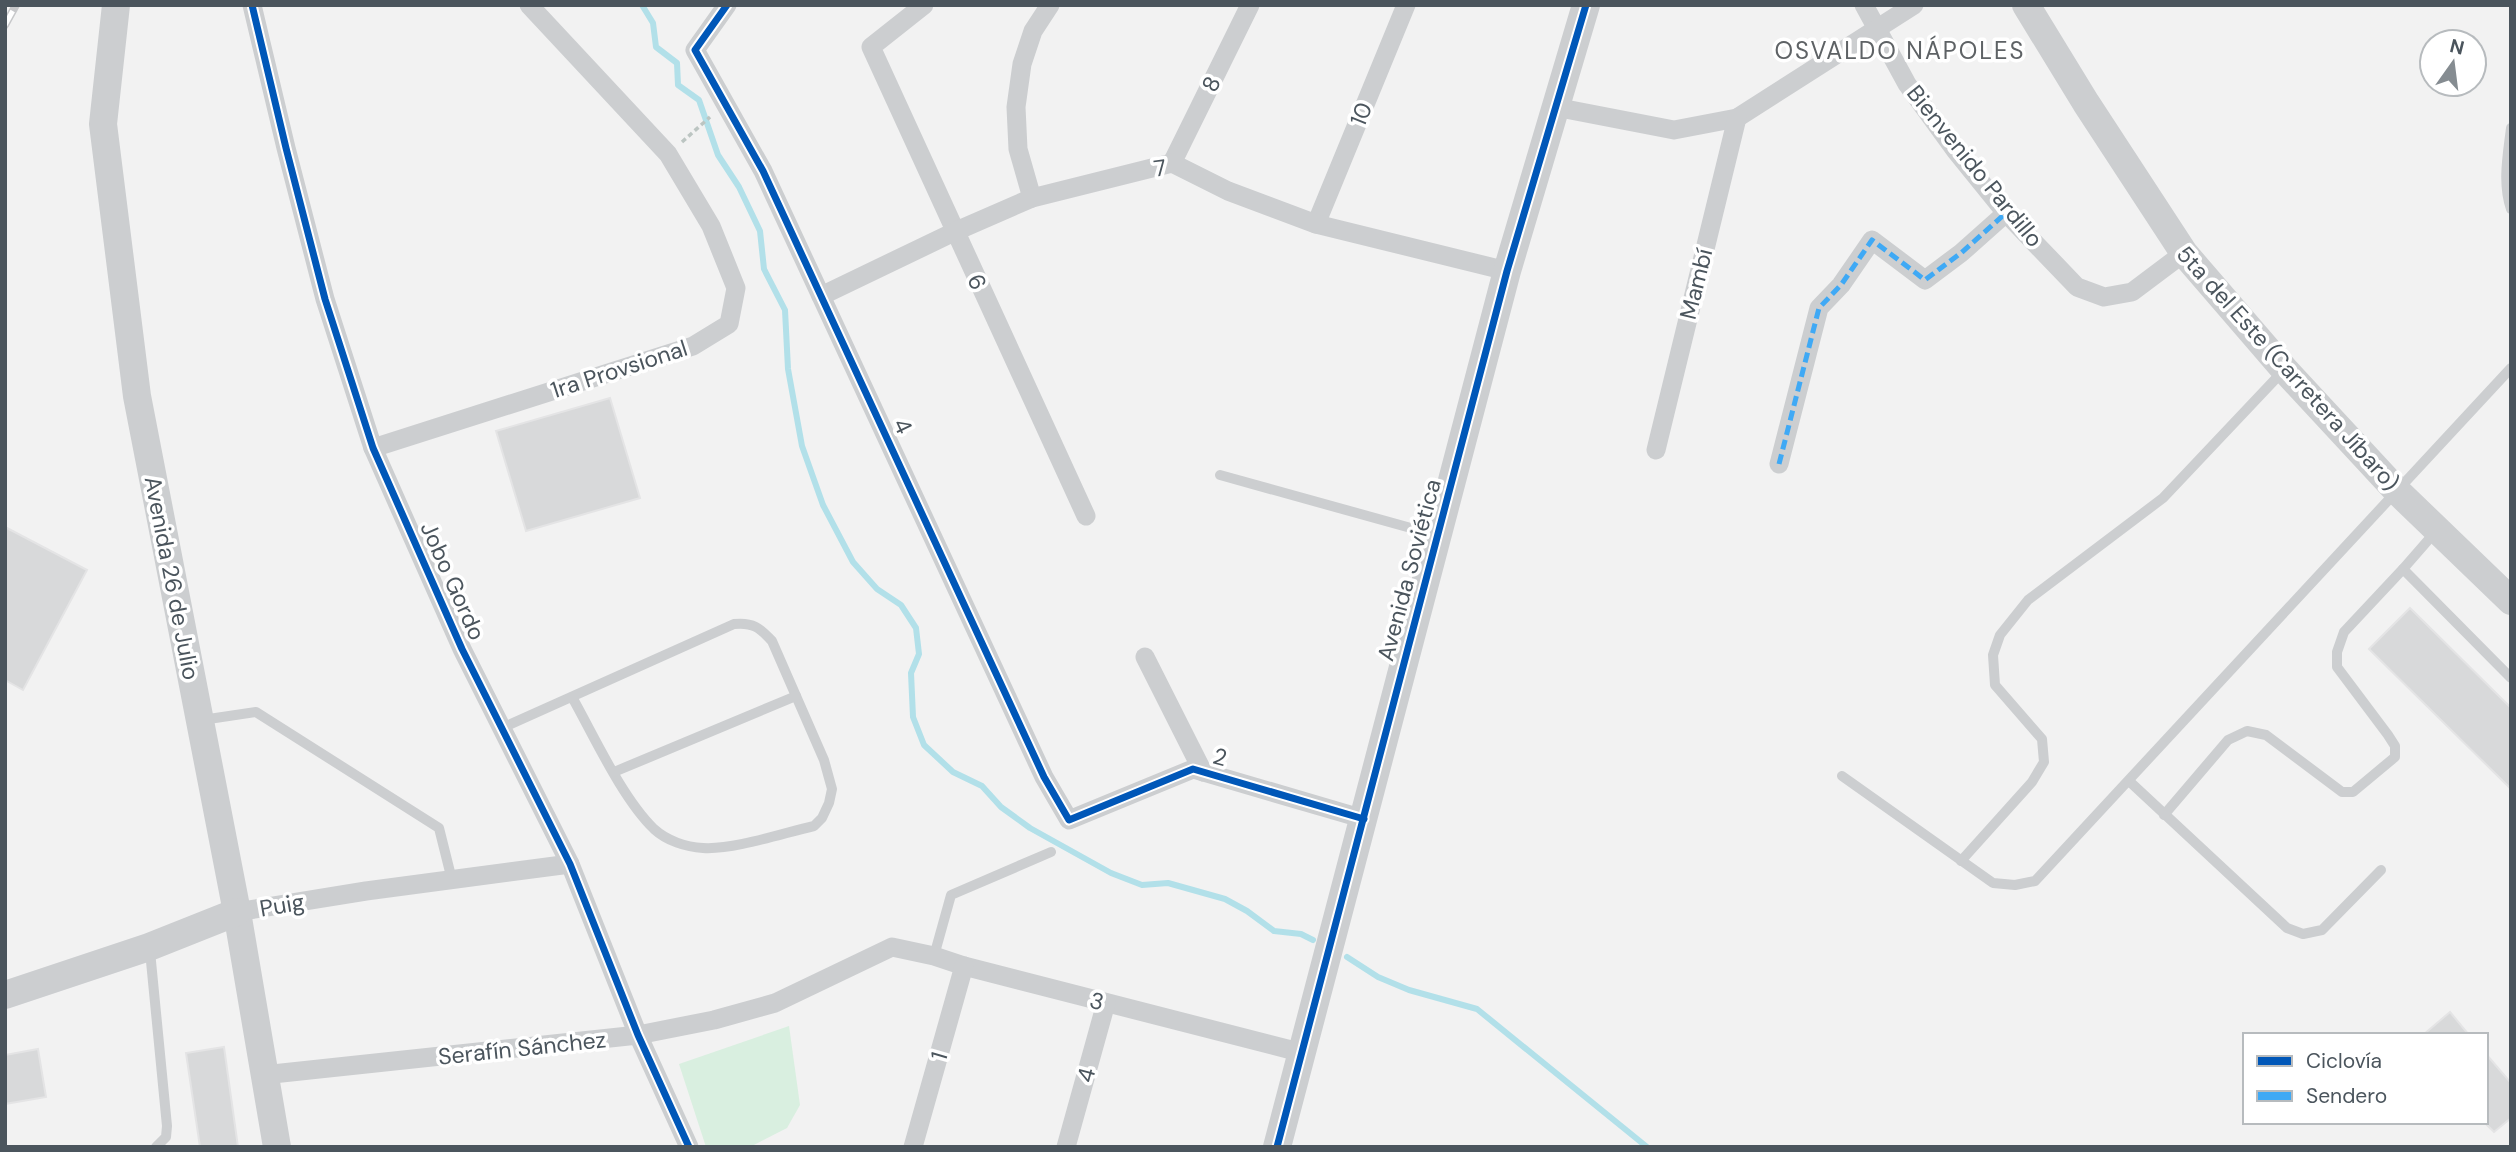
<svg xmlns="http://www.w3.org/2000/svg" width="2516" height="1152" font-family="'DM Sans',sans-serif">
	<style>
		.green { fill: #d9efe0 }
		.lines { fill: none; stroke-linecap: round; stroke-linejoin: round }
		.stream { stroke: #b2e0e9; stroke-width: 6 }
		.building { fill: #d8d9da; stroke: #e4e4e5; stroke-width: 2 }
		.path { stroke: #bcc5c2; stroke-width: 3.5; stroke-dasharray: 5 3.5; stroke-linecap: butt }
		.lane { stroke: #ccced0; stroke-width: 10 }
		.street { stroke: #ccced0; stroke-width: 19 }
		.secondary { stroke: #ccced0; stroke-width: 28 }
		.rail-casing { stroke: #c7c8ca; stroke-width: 8 }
		.rail { stroke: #fff; stroke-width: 5; stroke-dasharray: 16; stroke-linecap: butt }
		.quiet { stroke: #3fa9f5; stroke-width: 5; stroke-dasharray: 10 5; stroke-linecap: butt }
		.cycleway-casing { stroke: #fff; stroke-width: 11 }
		.cycleway { stroke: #0057b8; stroke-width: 7 }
		.labels { text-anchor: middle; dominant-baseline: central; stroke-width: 7; stroke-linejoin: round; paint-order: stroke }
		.street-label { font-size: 23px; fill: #4b555d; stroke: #fff }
		.neighbourhood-label { font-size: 24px; letter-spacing: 2px; fill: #5e6265; stroke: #fff }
	</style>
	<rect width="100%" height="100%" fill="#f2f2f2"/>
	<!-- green -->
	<path class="green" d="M 789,1026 L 800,1105 L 787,1128 L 750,1147 L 706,1147 L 679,1064 Z"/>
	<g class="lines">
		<!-- stream -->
		<g class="stream">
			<path d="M 642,5 L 653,23 L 656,47 L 677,63 L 678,85 L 699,100 L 718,155 L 739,187 L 760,231 L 764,269 L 785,310 L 788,369 L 802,446 L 823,505 L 853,562 L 877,589 L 901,605 L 916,628 L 919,654 L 911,673 L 913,717 L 924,745 L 953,772 L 982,786 L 1001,807 L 1030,828 L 1111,873 L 1142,885 L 1168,883 L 1225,899 L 1247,911 L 1274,931 L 1301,934 L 1313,940"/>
			<path d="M 1347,957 L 1378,977 L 1409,990 L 1477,1009 L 1647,1147"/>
		</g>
	</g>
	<!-- building -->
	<g class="building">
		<path d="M 610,398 L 640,498 L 526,531 L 496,431 Z"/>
		<path d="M 5,527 L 87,570 L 23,690 L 5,680 Z"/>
		<path d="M 2410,608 L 2511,708 L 2511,789 L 2369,649 Z"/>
		<path d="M 2450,1012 L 2469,1035 L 2423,1035 Z"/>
		<path d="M 224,1047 L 238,1147 L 200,1147 L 186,1053 Z"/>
		<path d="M 38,1049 L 46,1097 L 5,1104 L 5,1055 Z"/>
		<path d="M 2486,1054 L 2511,1083 L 2511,1118 L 2494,1132 L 2486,1124 Z"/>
	</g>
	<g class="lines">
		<!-- path -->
		<path class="path" d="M 682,142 L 710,117"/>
		<!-- lane -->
		<g class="lane">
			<path d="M 2511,128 C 2508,154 2502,183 2511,209"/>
			<path d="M 1220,475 L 1436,535"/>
			<path d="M 2403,569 L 2511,678"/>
			<path d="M 202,720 L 256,712 L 439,828 L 452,880"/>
			<path d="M 502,728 L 734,624 C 753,622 760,628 772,641 L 824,760 L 832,789 L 829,803 L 822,818 L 814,826 C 783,833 734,850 703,848 C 686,847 667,841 654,829 C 622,798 594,736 572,697"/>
			<path d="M 614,772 L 796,696"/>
			<path d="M 1842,776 L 1993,883 L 2015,885 L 2035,881 L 2511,368"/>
			<path d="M 2129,781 L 2287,928 L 2303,934 L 2322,930 L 2381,870"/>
			<path d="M 2164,815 L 2228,740 L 2247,731 L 2266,735 L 2342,792 L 2353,792 L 2395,757 L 2395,746 L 2388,735 L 2337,667 L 2337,652 L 2344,632 L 2403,569 L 2437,530"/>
			<path d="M 1961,861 L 2032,782 L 2044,762 L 2042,739 L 1995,685 L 1993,655 L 2000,635 L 2028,600 L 2163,498 L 2284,370"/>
			<path d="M 150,951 L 167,1126 L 166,1137 L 156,1147"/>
			<path d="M 934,956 L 951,895 L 1051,852"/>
		</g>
		<!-- street -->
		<g class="street">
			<path d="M 252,5 L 286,148 L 325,299 L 373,448 L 462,649 L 570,864 L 638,1035 L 689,1147"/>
			<path d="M 727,5 L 695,50 L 763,171 L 1044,777 L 1069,820 L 1193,769 L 1364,819"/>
			<path d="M 924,5 L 871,47 L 1086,516"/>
			<path d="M 1864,5 L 1907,84 L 1955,150 L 2006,213 L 2077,287 L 2104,297 L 2132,292 L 2184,253"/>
			<path d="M 1555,107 L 1674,130 L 1737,118 L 1914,5"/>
			<path d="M 1172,163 L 1250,5"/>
			<path d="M 1032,198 L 1018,149 L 1016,107 L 1022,64 L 1033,31 L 1050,5"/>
			<path d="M 1316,224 L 1406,5"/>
			<path d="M 821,296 L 954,232 L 1032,198 L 1172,163 L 1228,191 L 1316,224 L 1507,271"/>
			<path d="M 373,448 L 693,346 L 729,324 L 736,288 L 711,226 L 668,154 L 529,5"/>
			<path d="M 1656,450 L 1737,118"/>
			<path d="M 1779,464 L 1819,308 L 1841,285 L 1872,240 L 1925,280 L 1961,253 L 2006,213"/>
			<path d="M 1145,657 L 1203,772"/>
			<path d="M 237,912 L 366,891 L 570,864"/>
			<path d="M 263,1075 L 638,1035 L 714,1020 L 775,1003 L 892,947 L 934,956 L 964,966 L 1303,1053"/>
			<path d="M 913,1147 L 964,966"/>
			<path d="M 1066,1147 L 1106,1003"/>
		</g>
		<!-- secondary -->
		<g class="secondary">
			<path d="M 116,5 L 103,124 L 137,396 L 237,912 L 277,1147"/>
			<path d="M 2026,5 L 2086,103 L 2184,253 L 2284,369 L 2398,492 L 2511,601"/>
			<path d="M 5,995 L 149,947 L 237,912"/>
			<path d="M 1277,1147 L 1507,271 L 1586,5"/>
		</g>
		<!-- rail casing -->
		<g class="rail-casing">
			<path id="rail" d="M 5,25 L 16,5"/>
		</g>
		<!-- rail -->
		<use href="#rail" class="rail"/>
		<!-- quiet -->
		<path class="quiet" d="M 1779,464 L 1819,308 L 1841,285 L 1872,240 L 1925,280 L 1961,253 L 2006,213"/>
		<!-- cycleway casing -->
		<g class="cycleway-casing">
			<g id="cycleway">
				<path d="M 252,5 L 286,148 L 325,299 L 373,448 L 462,649 L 570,864 L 638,1035 L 689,1147"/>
				<path d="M 727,5 L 695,50 L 763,171 L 1044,777 L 1069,820 L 1193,769 L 1364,819"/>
				<path d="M 1277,1147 L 1507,271 L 1586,5"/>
			</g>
		</g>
		<!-- cycleway -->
		<use href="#cycleway" class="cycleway"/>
	</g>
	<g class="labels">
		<!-- street labels -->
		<g class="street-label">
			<text transform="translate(1211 84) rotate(-64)">8</text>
			<text transform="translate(1361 114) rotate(-68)">10</text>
			<text transform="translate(1975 166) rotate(51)">Bienvenido Pardillo</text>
			<text transform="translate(1160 168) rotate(-8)">7</text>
			<text transform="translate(977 282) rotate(65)">6</text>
			<text transform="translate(1696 284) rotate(-76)">Mambí</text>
			<text transform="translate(2288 368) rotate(48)">5ta del Este (Carretera Jíbaro)</text>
			<text transform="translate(619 369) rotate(-18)">1ra Provsional</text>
			<text transform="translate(903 426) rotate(65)">4</text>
			<text transform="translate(1409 570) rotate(-75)">Avenida Soviética</text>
			<text transform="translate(172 578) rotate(79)">Avenida 26 de Julio</text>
			<text transform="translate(453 581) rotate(66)">Jobo Gordo</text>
			<text transform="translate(1220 757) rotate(16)">2</text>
			<text transform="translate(282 905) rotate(-10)">Puig</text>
			<text transform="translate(1097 1001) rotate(15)">3</text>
			<text transform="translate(522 1048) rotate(-6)">Serafín Sánchez</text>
			<text transform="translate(939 1056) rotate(-74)">1</text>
			<text transform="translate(1086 1075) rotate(-75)">4</text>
		</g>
		<!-- neighbourhood labels -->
		<g class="neighbourhood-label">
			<text x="1900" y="50">OSVALDO NÁPOLES</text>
		</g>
	</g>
	<!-- border -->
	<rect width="2516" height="1152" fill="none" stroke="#4b555d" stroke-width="14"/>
	<!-- legend -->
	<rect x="2243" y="1033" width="245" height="91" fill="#ffffff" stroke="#b7bbbe" stroke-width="2"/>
	<rect x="2257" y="1056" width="35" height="10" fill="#0057b8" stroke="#b7bbbe" stroke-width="2"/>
	<text x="2306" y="1068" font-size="21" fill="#4b555d">Ciclovía</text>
	<rect x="2257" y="1091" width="35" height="10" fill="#3fa9f5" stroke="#b7bbbe" stroke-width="2"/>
	<text x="2306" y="1103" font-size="21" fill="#4b555d">Sendero</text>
	<!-- north arrow -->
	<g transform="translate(2453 63) rotate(14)"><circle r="33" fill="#ffffff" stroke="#b7bbbe" stroke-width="2"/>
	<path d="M0-5L12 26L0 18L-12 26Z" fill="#858c91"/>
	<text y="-10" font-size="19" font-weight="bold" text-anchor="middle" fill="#4b555d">N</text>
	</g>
</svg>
